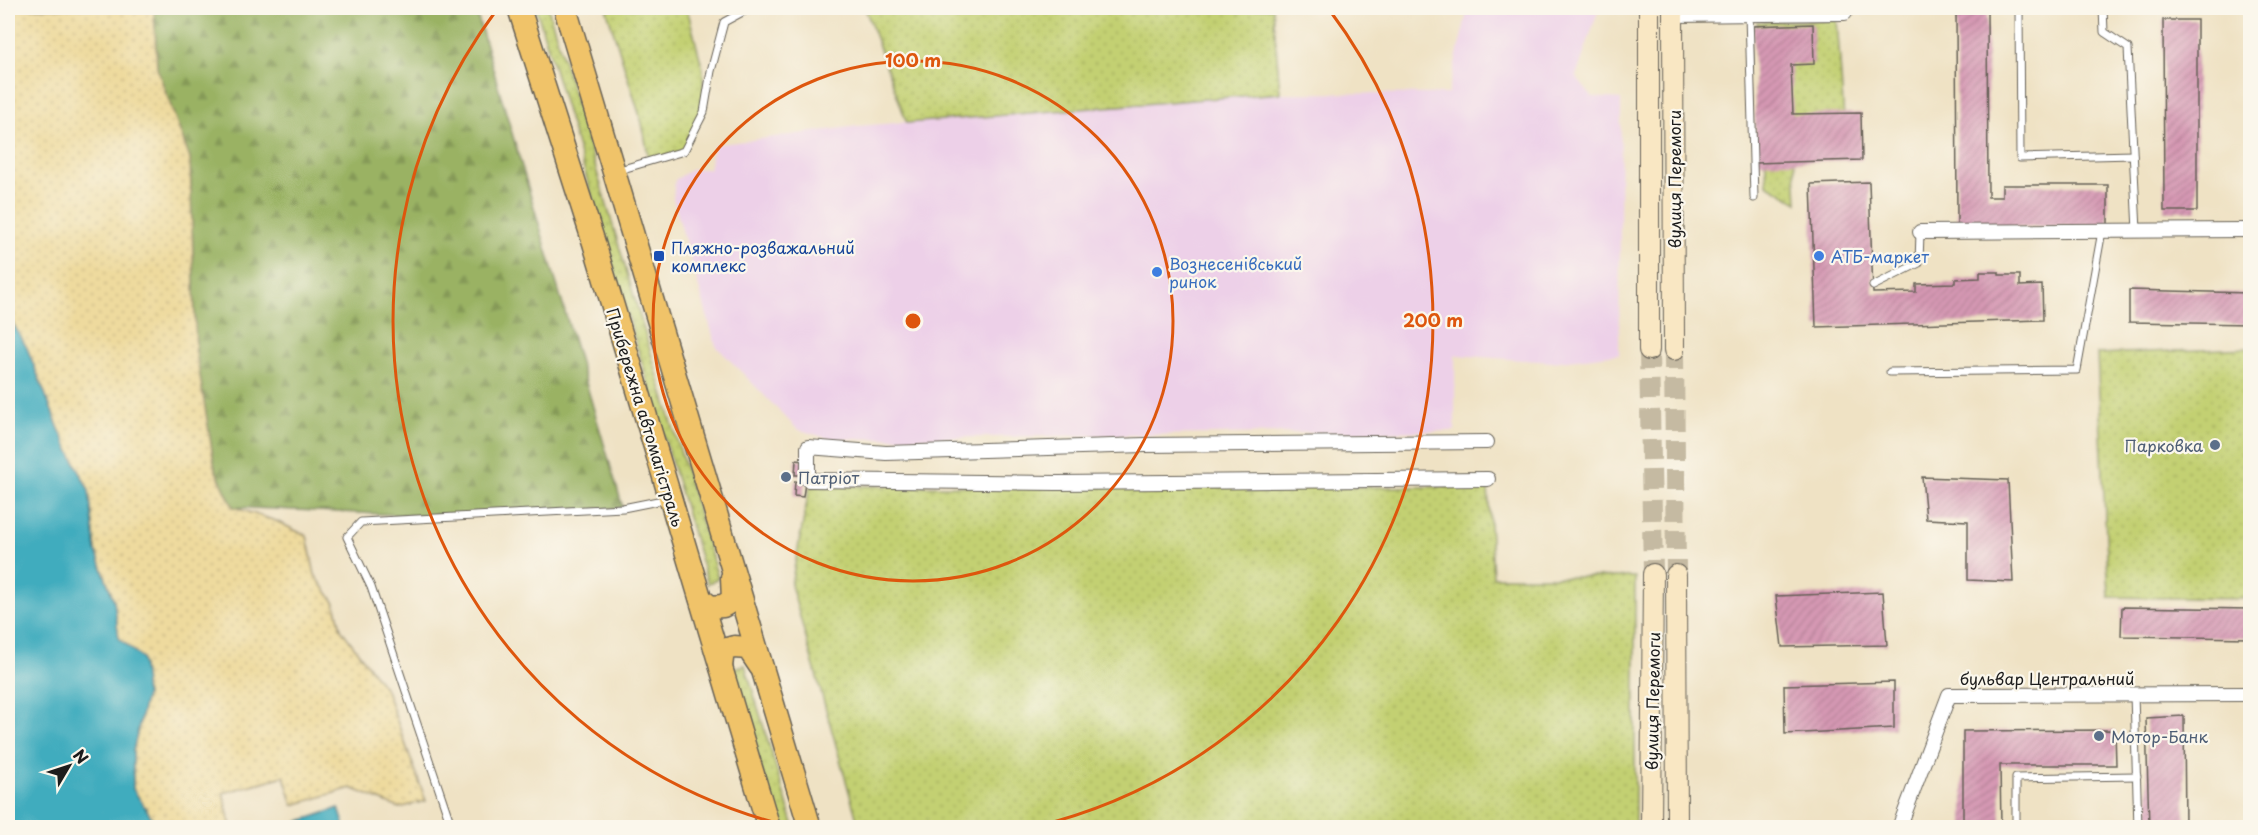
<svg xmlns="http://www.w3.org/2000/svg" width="2258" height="835" font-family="'Playpen Sans',sans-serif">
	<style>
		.built { fill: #edd0e8 }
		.grass { fill: url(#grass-dots); stroke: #707647; stroke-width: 1.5 }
		.forest { fill: url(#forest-firs); stroke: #5b6740; stroke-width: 1.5 }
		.sand { fill: url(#sand-dots); stroke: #857b5d; stroke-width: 1.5 }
		.water { fill: #40acbe; stroke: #2e646d; stroke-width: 1.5 }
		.building { fill: url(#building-hatch) }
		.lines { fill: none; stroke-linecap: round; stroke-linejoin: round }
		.secondary-tunnel { stroke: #c5baa2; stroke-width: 20; stroke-dasharray: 20 10; stroke-linecap: butt }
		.lane-casing { stroke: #666157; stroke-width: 9 }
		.street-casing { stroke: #666157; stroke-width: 16 }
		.secondary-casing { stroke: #666157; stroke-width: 22 }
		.primary-casing { stroke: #666157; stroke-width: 25 }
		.lane { stroke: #fff; stroke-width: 7 }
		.street { stroke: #fff; stroke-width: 14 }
		.secondary { stroke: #f9e7c3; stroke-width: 20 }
		.primary { stroke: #f0c369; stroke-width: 22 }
		.ring { fill: none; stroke: #de560d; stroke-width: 3 }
		.transit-dot { fill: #1a4fb4; stroke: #fbf7ec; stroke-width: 2 }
		.shop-dot { fill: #3f7fe0; stroke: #fbf7ec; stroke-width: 2 }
		.service-dot { fill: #5c6f8a; stroke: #fbf7ec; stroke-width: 2 }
		.labels { text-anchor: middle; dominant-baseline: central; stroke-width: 4.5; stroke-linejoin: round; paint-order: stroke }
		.street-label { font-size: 16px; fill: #1c1c1c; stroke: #fbf7ec }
		.transit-label { font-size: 16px; fill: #164399; stroke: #fbf7ec; text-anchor: start }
		.shop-label { font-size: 16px; fill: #366cbe; stroke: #fbf7ec; text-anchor: start }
		.service-label { font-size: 16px; fill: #4e5e75; stroke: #fbf7ec; text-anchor: start }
		.centre { fill: #de560d; stroke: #fbf7ec; stroke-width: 3 }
		.ring-label { font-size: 18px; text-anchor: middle; font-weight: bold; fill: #de560d; stroke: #fbf7ec; stroke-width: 4.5; stroke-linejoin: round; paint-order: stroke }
	</style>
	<defs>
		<pattern id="grass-dots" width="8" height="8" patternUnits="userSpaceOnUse" patternTransform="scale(1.5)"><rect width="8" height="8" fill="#c3d072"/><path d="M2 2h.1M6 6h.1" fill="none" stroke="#a7b262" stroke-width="1.8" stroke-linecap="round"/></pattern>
		<pattern id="forest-firs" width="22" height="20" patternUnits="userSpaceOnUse" patternTransform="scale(1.5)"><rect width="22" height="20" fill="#9ab264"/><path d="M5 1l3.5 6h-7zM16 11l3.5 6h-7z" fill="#849856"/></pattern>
		<pattern id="sand-dots" width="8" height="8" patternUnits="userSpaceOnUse" patternTransform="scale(1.5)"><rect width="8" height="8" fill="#eeda9e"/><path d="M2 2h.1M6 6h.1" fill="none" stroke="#ccba88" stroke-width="1.8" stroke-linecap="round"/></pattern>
		<pattern id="building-hatch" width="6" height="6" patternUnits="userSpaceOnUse" patternTransform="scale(1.5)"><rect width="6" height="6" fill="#d598b3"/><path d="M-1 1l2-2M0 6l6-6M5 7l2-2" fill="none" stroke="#b68299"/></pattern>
	</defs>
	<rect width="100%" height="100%" fill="#fbf7ec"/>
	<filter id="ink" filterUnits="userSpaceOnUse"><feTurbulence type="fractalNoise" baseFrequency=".0167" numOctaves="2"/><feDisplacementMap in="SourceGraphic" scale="12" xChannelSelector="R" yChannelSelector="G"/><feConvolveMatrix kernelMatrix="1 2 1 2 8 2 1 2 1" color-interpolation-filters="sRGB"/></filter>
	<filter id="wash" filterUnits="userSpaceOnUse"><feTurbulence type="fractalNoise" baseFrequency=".008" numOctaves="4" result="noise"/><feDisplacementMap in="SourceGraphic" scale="24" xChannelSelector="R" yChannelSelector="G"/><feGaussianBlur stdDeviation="1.35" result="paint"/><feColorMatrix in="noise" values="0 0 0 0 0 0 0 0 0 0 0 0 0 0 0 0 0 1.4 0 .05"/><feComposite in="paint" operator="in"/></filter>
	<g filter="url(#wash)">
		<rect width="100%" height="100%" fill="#efe2c4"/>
		<!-- built -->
		<path class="built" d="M 1468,8 L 1599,8 L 1576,77 L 1592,97 L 1621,99 L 1619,354 L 1551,362 L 1455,355 L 1455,431 L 830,439 L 797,429 L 716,346 L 673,199 L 675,180 L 692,169 L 709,169 L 714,145 L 858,126 L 1280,93 L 1448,94 Z"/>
		<!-- grass -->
		<g class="grass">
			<path d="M 536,8 L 548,8 L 718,578 L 708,584 Z"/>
			<path d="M 606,8 L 687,8 L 703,70 L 704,112 L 684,151 L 649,160 L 642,123 Z"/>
			<path d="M 865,8 L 1273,8 L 1280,93 L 907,123 Z"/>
			<path d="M 1837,20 L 1844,119 L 1792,123 L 1797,202 L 1767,184 L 1757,22 Z"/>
			<path d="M 2250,348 L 2250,599 L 2109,597 L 2097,354 Z"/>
			<path d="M 810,486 L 1488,487 L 1493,577 L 1635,577 L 1635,827 L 859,827 L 791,585 Z"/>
			<path d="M 745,665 L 794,827 L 779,827 L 730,669 Z"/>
		</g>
		<!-- forest -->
		<path class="forest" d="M 154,8 L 475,8 L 623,508 L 423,516 L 233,507 L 215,469 L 196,352 L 190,159 L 157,68 Z"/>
		<!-- sand -->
		<path class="sand" d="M 10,8 L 154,8 L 157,68 L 190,159 L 196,352 L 215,469 L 233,507 L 276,521 L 307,536 L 315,575 L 335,603 L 341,629 L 386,690 L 426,801 L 399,808 L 351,788 L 293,805 L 284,776 L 223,793 L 231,827 L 158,828 L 133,789 L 133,751 L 146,695 L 142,658 L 119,639 L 114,601 L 96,551 L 89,491 L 59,429 L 27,348 L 8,315 L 8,51 Z"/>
		<!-- water -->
		<g class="water">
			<path d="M 8,315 L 27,348 L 59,429 L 89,491 L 96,551 L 114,601 L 119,638 L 142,658 L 146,695 L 133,751 L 133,789 L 158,827 L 8,827 Z"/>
			<path d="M 339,808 L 345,827 L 298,827 L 297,822 Z"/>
		</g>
		<g id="blocks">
			<!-- building -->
			<g class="building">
				<path d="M 1956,8 L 1987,8 L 1988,197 L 2002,197 L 2002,185 L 2108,185 L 2108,226 L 1957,227 Z"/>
				<path d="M 2163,20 L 2197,20 L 2197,211 L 2164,211 Z"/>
				<path d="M 1813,24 L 1814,64 L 1791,65 L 1793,114 L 1861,113 L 1862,160 L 1756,163 L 1753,26 Z"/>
				<path d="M 1869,182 L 1873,293 L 1916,292 L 1916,284 L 1955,283 L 1955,279 L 1980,278 L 1980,272 L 1999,272 L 1999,275 L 2020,275 L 2020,286 L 2042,285 L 2043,320 L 1816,327 L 1811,184 Z"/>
				<path d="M 2129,290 L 2250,293 L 2250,324 L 2129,322 Z"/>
				<path d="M 796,460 L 804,461 L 803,475 L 795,475 Z"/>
				<path d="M 1922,477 L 2008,480 L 2013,582 L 1968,580 L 1968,521 L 1926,519 Z"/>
				<path d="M 795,481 L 805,483 L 803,497 L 794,496 Z"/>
				<path d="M 1883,592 L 1887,645 L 1782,647 L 1776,596 Z"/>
				<path d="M 2122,607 L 2250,609 L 2250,638 L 2121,636 Z"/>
				<path d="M 1894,682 L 1894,728 L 1785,734 L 1784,685 Z"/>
				<path d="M 2184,716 L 2185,828 L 2149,828 L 2146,718 Z"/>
				<path d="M 2115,730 L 2116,765 L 2000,765 L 2001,828 L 1963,828 L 1963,731 Z"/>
			</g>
		</g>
	</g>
	<g filter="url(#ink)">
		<use href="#blocks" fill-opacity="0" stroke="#666157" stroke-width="1.5"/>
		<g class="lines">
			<!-- secondary-tunnel -->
			<g class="secondary-tunnel">
				<path d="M 1649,350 L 1653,574"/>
				<path d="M 1674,350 L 1676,575"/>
			</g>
			<!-- lane casing -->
			<g class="lane-casing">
				<g id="lane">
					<path d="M 2019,8 L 2020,158 L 2133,155"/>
					<path d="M 2103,8 L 2104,32 L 2128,48 L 2137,231"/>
					<path d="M 1749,14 L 1754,198"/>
					<path d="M 616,171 L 684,151 L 704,112 L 711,71 L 724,22 L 750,8"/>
					<path d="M 1873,286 L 1919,263 L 1920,232"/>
					<path d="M 1890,372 L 2077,370 L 2102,231"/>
					<path d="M 2134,694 L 2138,828"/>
					<path d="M 452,828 L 371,587 L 347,537 L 361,522 L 623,508 L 668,499"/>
					<path d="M 2016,828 L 2016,778 L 2137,776"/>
				</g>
			</g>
			<!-- street casing -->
			<g class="street-casing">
				<g id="street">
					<path d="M 1673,15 L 1845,13"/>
					<path d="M 1920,232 L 2250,230"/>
					<path d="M 1487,442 L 1145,445 L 886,453 L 808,447 L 808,480 L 1058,483 L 1488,479"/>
					<path d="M 1899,828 L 1949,695 L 2250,694"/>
				</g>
			</g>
			<!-- secondary casing -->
			<g class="secondary-casing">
				<g id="secondary">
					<path d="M 1673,8 L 1674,350"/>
					<path d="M 1649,350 L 1649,8"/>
					<path d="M 1676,575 L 1677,828"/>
					<path d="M 1651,828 L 1653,574"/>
				</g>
			</g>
			<!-- primary casing -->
			<g class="primary-casing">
				<g id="primary">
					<path d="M 519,8 L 594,243 L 769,828"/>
					<path d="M 565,8 L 810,828"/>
					<path d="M 701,599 L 710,607 L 723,606 L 733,600 L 732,578"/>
					<path d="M 721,667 L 723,650 L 734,647 L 748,648 L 760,666"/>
				</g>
			</g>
			<!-- lane -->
			<use href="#lane" class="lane"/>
			<!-- street -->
			<use href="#street" class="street"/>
			<!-- secondary -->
			<use href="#secondary" class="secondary"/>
			<!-- primary -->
			<use href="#primary" class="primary"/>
		</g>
	</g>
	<!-- distance rings -->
	<g class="ring">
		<circle cx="913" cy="321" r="260"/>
		<path d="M792 827A520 520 0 0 1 498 8M1328 8A520 520 0 0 1 1034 827"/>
	</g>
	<!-- markers -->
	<rect class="transit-dot" x="653" y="250" width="12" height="12" rx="3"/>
	<g class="shop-dot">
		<circle cx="1819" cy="256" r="6"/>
		<circle cx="1157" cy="272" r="6"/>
	</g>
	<g class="service-dot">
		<circle cx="2215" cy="445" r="6"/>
		<circle cx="786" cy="477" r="6"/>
		<circle cx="2099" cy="736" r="6"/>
	</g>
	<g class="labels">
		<!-- street labels -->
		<g class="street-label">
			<text transform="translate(1674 179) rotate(-90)">вулиця Перемоги</text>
			<text transform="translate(646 417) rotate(73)">Прибережна автомагістраль</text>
			<text x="2047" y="678">бульвар Центральний</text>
			<text transform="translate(1652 701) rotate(-89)">вулиця Перемоги</text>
		</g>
		<!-- transit labels -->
		<g class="transit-label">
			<text x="671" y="247">Пляжно-розважальний<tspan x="671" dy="18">комплекс</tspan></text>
		</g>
		<!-- shop labels -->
		<g class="shop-label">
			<text x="1831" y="256">АТБ-маркет</text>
			<text x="1169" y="263">Вознесенівський<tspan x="1169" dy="18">ринок</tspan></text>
		</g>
		<!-- service labels -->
		<g class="service-label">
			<text x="2203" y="445" text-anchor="end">Парковка</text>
			<text x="798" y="477">Патріот</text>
			<text x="2111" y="736">Мотор-Банк</text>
		</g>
	</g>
	<circle cx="913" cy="321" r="9" class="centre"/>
	<g class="ring-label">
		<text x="913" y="67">100 m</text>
		<text x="1433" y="327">200 m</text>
	</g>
	<!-- margin -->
	<rect width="2258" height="835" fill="none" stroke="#fbf7ec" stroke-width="30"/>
	<!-- north arrow -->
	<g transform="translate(69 766) rotate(51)" stroke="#fbf7ec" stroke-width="4.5" paint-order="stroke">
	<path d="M0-4.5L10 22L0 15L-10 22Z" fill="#1c1c1c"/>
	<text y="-9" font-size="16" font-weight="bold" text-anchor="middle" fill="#1c1c1c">N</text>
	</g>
</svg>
